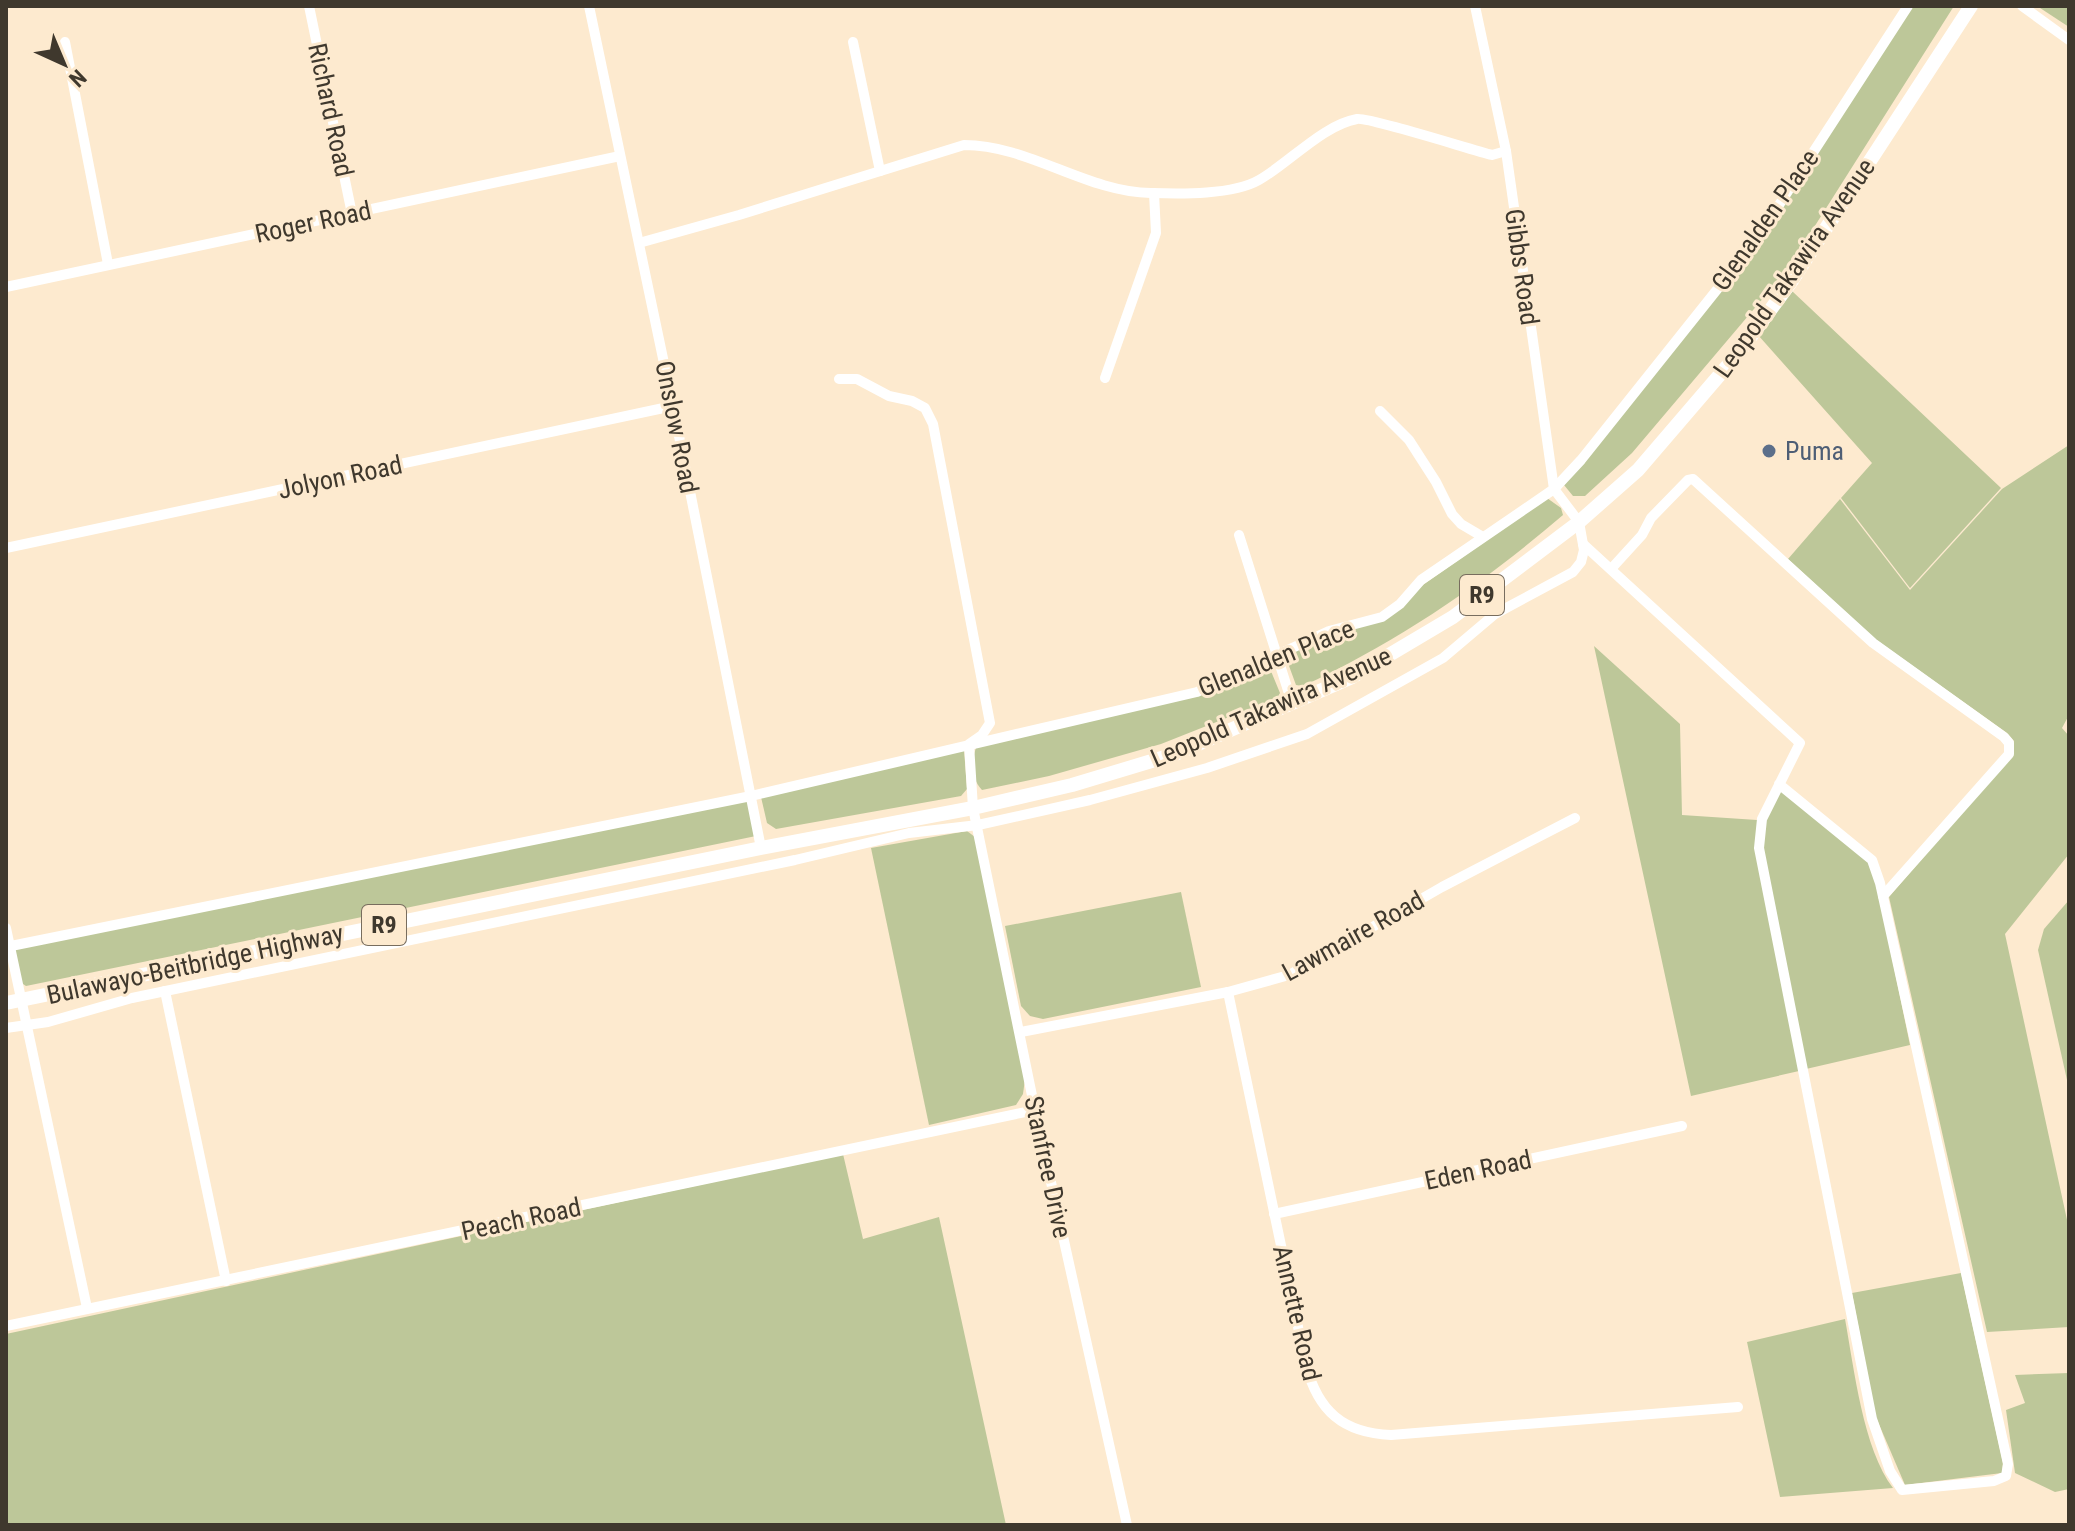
<svg xmlns="http://www.w3.org/2000/svg" width="2075" height="1531" font-family="'Roboto Condensed',sans-serif">
	<style>
		.green { fill: #bdc799 }
		.lines { fill: none; stroke-linecap: round; stroke-linejoin: round }
		.minor { stroke: #fff; stroke-width: 10 }
		.highway { stroke: #fff; stroke-width: 14 }
		.service-dot { fill: #5c6f8a; stroke: #fdeacf; stroke-width: 3 }
		.labels { text-anchor: middle; dominant-baseline: central; stroke-width: 6; stroke-linejoin: round; paint-order: stroke }
		.shield { fill: #fdeacf; stroke: #786d5e; stroke-width: 2 }
		.shield-label { font-size: 24px; font-weight: bold; fill: #3f382d }
		.street-label { font-size: 26px; fill: #3f382d; stroke: #fdeacf }
		.service-label { font-size: 26px; fill: #4e5e75; stroke: #fdeacf; text-anchor: start }
	</style>
	<rect width="100%" height="100%" fill="#fdeacf"/>
	<!-- green -->
	<g class="green">
		<path d="M 1911,6 L 1954,6 L 1787,270 L 1632,453 L 1585,496 L 1573,496 L 1564,485 L 1757,244 Z"/>
		<path d="M 2037,6 L 2069,6 L 2069,27 Z"/>
		<path d="M 1792,291 L 2001,488 L 1910,588 L 1841,498 L 1872,463 L 1758,335 Z"/>
		<path d="M 2069,445 L 2069,715 L 2062,728 L 2069,736 L 2069,854 L 2005,934 L 2069,1229 L 2069,1327 L 1987,1332 L 1889,897 L 2012,754 L 2014,741 L 2007,733 L 1875,639 L 1788,559 L 1840,499 L 1910,590 L 2002,489 Z"/>
		<path d="M 1547,498 L 1561,508 L 1563,515 C 1484,583 1398,642 1303,686 L 1296,685 L 1285,655 L 1332,633 L 1367,624 Z"/>
		<path d="M 1594,646 L 1680,724 L 1682,815 L 1757,820 L 1799,1071 L 1691,1096 Z"/>
		<path d="M 1268,664 L 1280,693 L 1277,698 L 1161,744 L 1049,776 L 982,790 C 970,777 971,761 977,745 L 1196,695 Z"/>
		<path d="M 964,749 L 967,789 L 961,796 L 776,829 L 767,823 L 761,797 Z"/>
		<path d="M 1780,790 L 1869,863 L 1877,885 L 1910,1045 L 1806,1069 L 1763,848 L 1765,820 Z"/>
		<path d="M 749,799 L 756,836 L 26,986 L 20,982 L 12,948 Z"/>
		<path d="M 967,831 L 975,837 L 1025,1079 L 1023,1094 L 1016,1105 L 929,1125 L 871,848 Z"/>
		<path d="M 1181,892 L 1201,987 L 1043,1019 L 1030,1016 L 1021,1006 L 1005,926 Z"/>
		<path d="M 2069,900 L 2069,1089 L 2038,950 L 2044,929 Z"/>
		<path d="M 843,1154 L 863,1239 L 939,1217 L 1006,1525 L 6,1525 L 6,1334 Z"/>
		<path d="M 1961,1273 L 2003,1463 L 2002,1473 L 1905,1485 L 1875,1415 L 1852,1293 Z"/>
		<path d="M 1845,1319 C 1854,1368 1863,1449 1893,1488 L 1780,1497 L 1747,1342 Z"/>
		<path d="M 2069,1373 L 2069,1489 L 2055,1492 L 2015,1473 L 2006,1410 L 2025,1403 L 2015,1375 Z"/>
	</g>
	<g class="lines">
		<!-- minor -->
		<g class="minor">
			<path d="M 309,6 L 352,214"/>
			<path d="M 589,6 L 673,406 L 761,848"/>
			<path d="M 2022,6 L 2069,40"/>
			<path d="M 65,42 L 108,264"/>
			<path d="M 853,42 L 880,171"/>
			<path d="M 639,243 L 739,215 L 964,145 C 1029,145 1086,192 1151,193 C 1181,194 1233,195 1259,180 C 1289,163 1323,125 1357,119 C 1368,117 1472,150 1492,155 L 1506,151"/>
			<path d="M 6,287 L 620,156"/>
			<path d="M 1105,378 L 1156,233 L 1154,193"/>
			<path d="M 839,379 L 857,379 L 889,396 L 912,401 L 925,408 L 933,424 L 990,723 L 982,735 L 969,744 L 973,808 L 1035,1110 L 1127,1525"/>
			<path d="M 1380,411 L 1409,440 L 1436,482 L 1452,514 L 1461,524 L 1483,537"/>
			<path d="M 1239,535 L 1292,703"/>
			<path d="M 1583,544 L 1800,743 L 1762,819 L 1759,848 L 1872,1419 L 1890,1471 L 1902,1490 L 1994,1481 L 2006,1476 L 2008,1464 L 1880,883 L 1872,860 L 1779,784"/>
			<path d="M 6,548 L 673,406"/>
			<path d="M 1611,569 L 1642,535 L 1651,518 L 1688,480 L 1693,479 L 1873,643 L 2004,737 L 2009,743 L 2009,754 L 1883,896"/>
			<path d="M 6,928 L 87,1308"/>
			<path d="M 6,947 L 751,796 L 1197,692 L 1329,631 L 1382,617 L 1400,604 L 1421,580 L 1554,489 L 1581,460 L 1755,242 L 1908,6"/>
			<path d="M 165,991 L 226,1281"/>
			<path d="M 1228,992 L 1306,1365 C 1318,1411 1343,1433 1391,1435 L 1738,1407"/>
			<path d="M 6,1028 L 48,1022 L 132,998 L 795,860 L 909,833 L 978,825 L 1090,800 L 1207,768 L 1307,734 L 1443,658 L 1495,614 L 1573,572 L 1581,562 L 1584,550 L 1579,522 L 1554,489 L 1506,151 L 1475,6"/>
			<path d="M 1021,1032 L 1228,992 L 1289,975 L 1442,887 L 1575,818"/>
			<path d="M 1274,1214 L 1682,1126"/>
			<path d="M 6,1326 L 1035,1110"/>
		</g>
		<!-- highway -->
		<path class="highway" d="M 6,1003 L 761,848 L 973,808 L 1072,785 L 1175,754 L 1352,677 L 1453,617 L 1579,522 L 1638,470 L 1741,350 L 1793,279 L 1971,6"/>
	</g>
	<!-- markers -->
	<circle class="service-dot" cx="1769" cy="451" r="8"/>
	<g class="labels">
		<!-- shield labels -->
		<g class="shield">
			<rect x="1460" y="575" width="44" height="40" rx="6"/>
			<rect x="362" y="905" width="44" height="40" rx="6"/>
		</g>
		<g class="shield-label">
			<text x="1482" y="595">R9</text>
			<text x="384" y="925">R9</text>
		</g>
		<!-- street labels -->
		<g class="street-label">
			<text transform="translate(331 110) rotate(78)">Richard Road</text>
			<text transform="translate(1765 220) rotate(-55)">Glenalden Place</text>
			<text transform="translate(313 222) rotate(-12)">Roger Road</text>
			<text transform="translate(1522 267) rotate(82)">Gibbs Road</text>
			<text transform="translate(1794 268) rotate(-55)">Leopold Takawira Avenue</text>
			<text transform="translate(677 427) rotate(79)">Onslow Road</text>
			<text transform="translate(340 477) rotate(-12)">Jolyon Road</text>
			<text transform="translate(1276 658) rotate(-22)">Glenalden Place</text>
			<text transform="translate(1271 707) rotate(-24)">Leopold Takawira Avenue</text>
			<text transform="translate(1353 936) rotate(-29)">Lawmaire Road</text>
			<text transform="translate(195 964) rotate(-12)">Bulawayo-Beitbridge Highway</text>
			<text transform="translate(1048 1167) rotate(78)">Stanfree Drive</text>
			<text transform="translate(1478 1170) rotate(-12)">Eden Road</text>
			<text transform="translate(521 1219) rotate(-12)">Peach Road</text>
			<text transform="translate(1297 1313) rotate(77)">Annette Road</text>
		</g>
		<!-- service labels -->
		<g class="service-label">
			<text x="1785" y="451">Puma</text>
		</g>
	</g>
	<!-- border -->
	<rect width="2075" height="1531" fill="none" stroke="#3f382d" stroke-width="16"/>
	<!-- north arrow -->
	<g transform="translate(64 64) rotate(136)" stroke="#fdeacf" stroke-width="6" paint-order="stroke">
	<path d="M0-6L14 30L0 20L-14 30Z" fill="#3f382d"/>
	<text y="-12" font-size="22" font-weight="bold" text-anchor="middle" fill="#3f382d">N</text>
	</g>
</svg>
